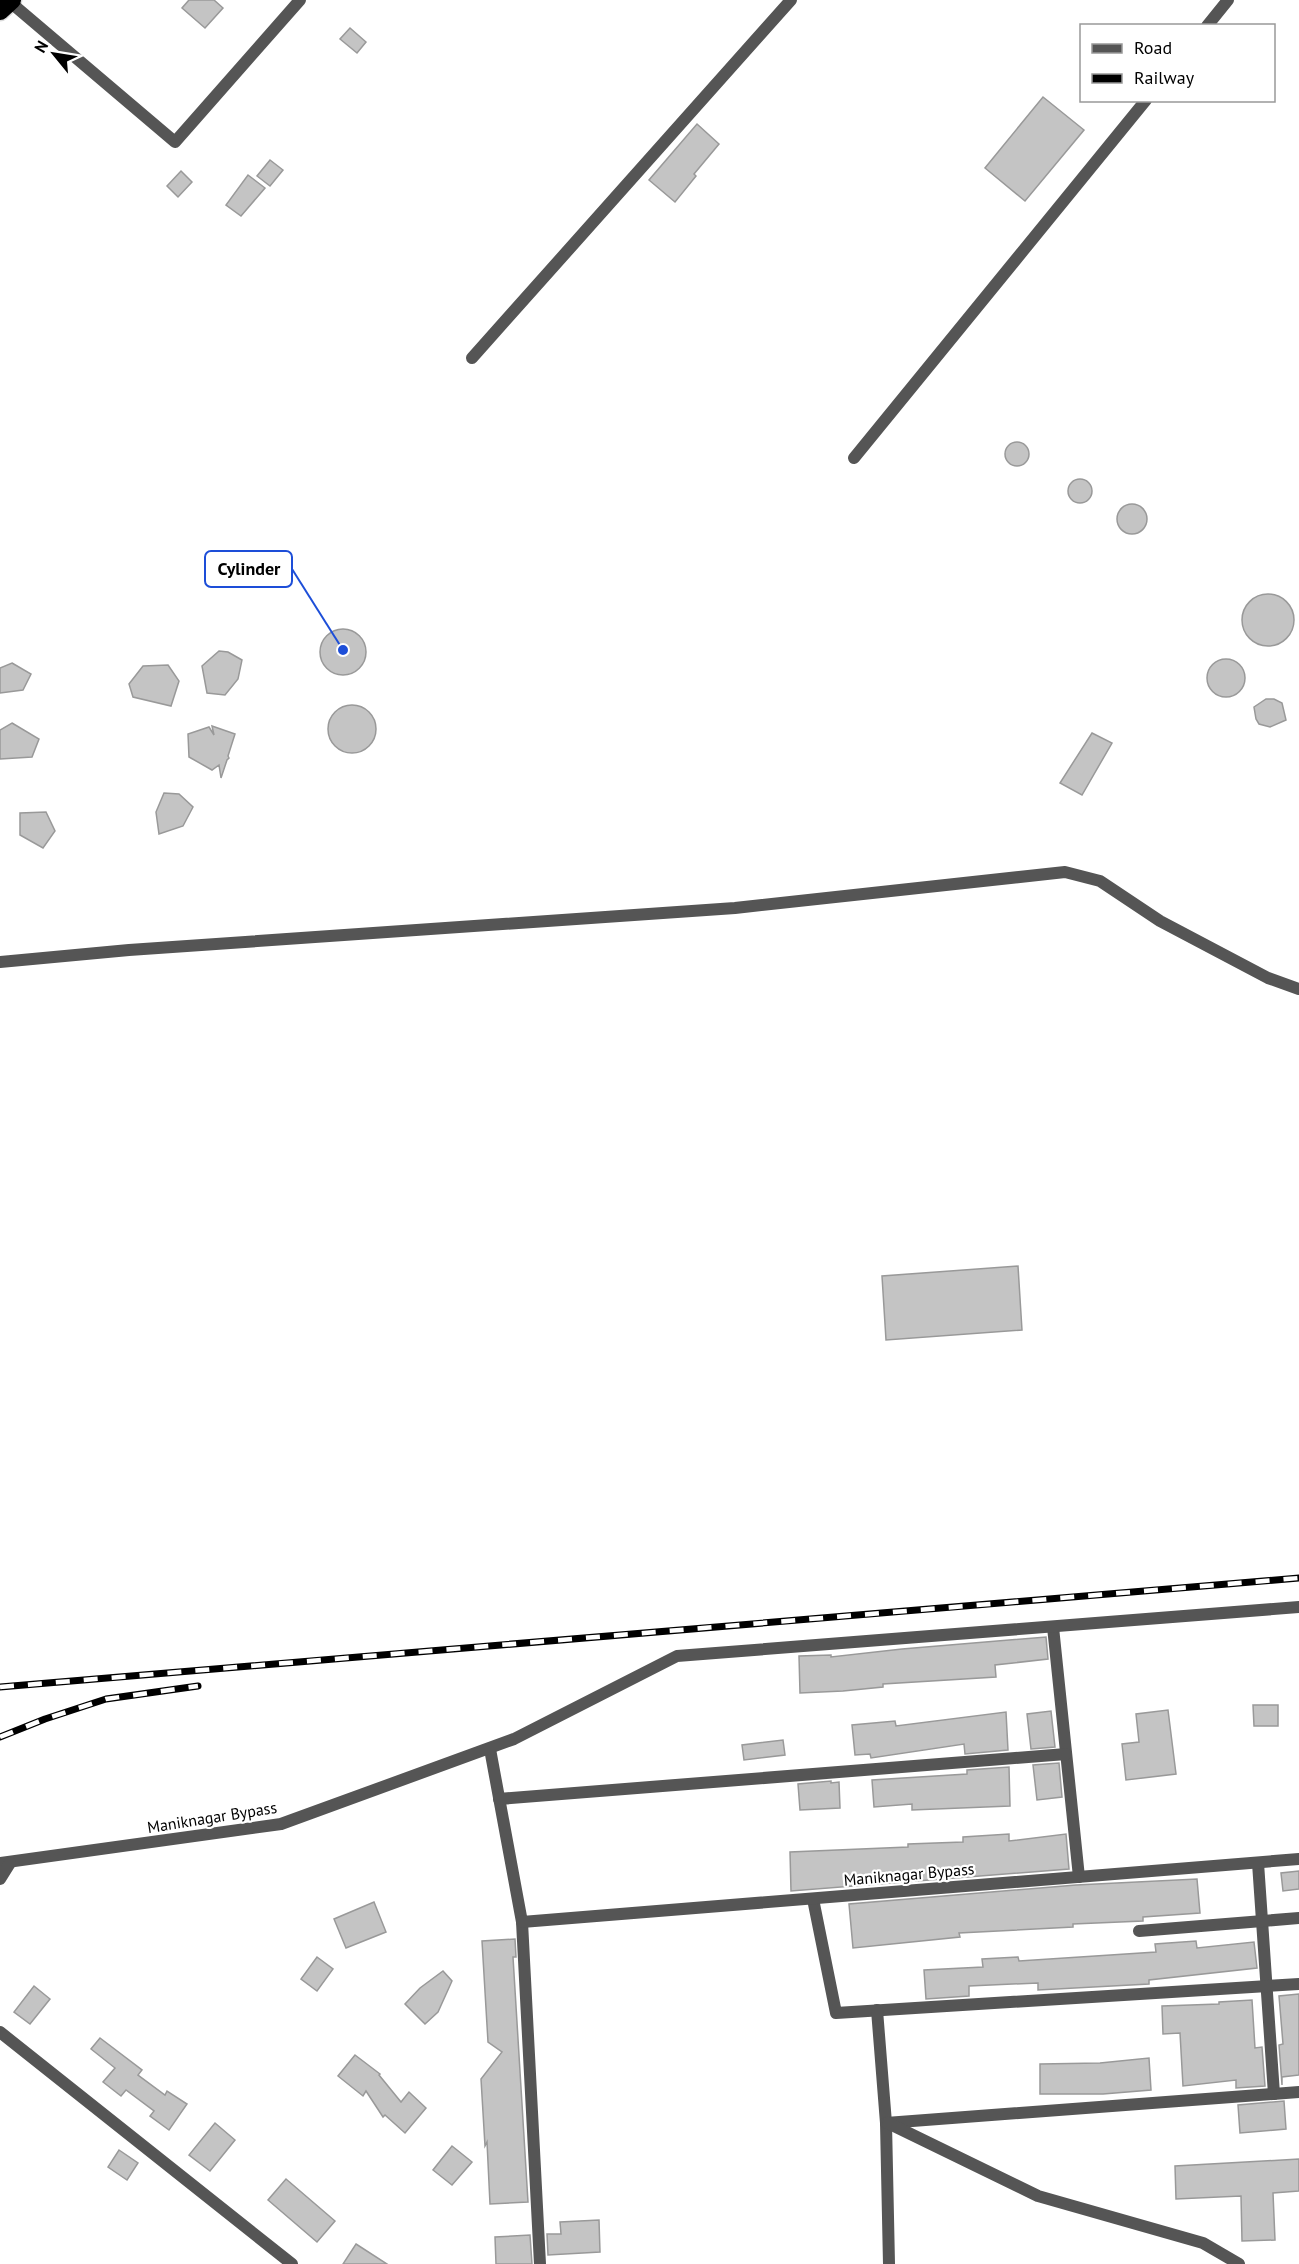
<svg xmlns="http://www.w3.org/2000/svg" width="1299" height="2264" font-family="'PT Sans',sans-serif">
	<style>
		.building { fill: #c4c4c4; stroke: #999; stroke-width: 1.5 }
		.lines { fill: none; stroke-linecap: round; stroke-linejoin: round }
		.highway-casing { stroke: #dbdbdb; stroke-width: 21 }
		.street { stroke: #555; stroke-width: 12 }
		.highway { stroke: #000; stroke-width: 18 }
		.rail-casing { stroke: #000; stroke-width: 7 }
		.rail { stroke: #fff; stroke-width: 4.5; stroke-dasharray: 14; stroke-linecap: butt }
		.labels { text-anchor: middle; dominant-baseline: central; stroke-width: 4.5; stroke-linejoin: round; paint-order: stroke }
		.street-label { font-size: 16px; fill: #000; stroke: #fff }
		.leader { fill: none; stroke: #1d4ed8; stroke-width: 2 }
		.callout-dot { fill: #1d4ed8; stroke: #fff; stroke-width: 2 }
		.callout { fill: #fff; stroke: #1d4ed8; stroke-width: 2 }
		.callout-label { font-size: 18px; text-anchor: middle; font-weight: bold; fill: #000 }
	</style>
	<rect width="100%" height="100%" fill="#fff"/>
	<!-- building -->
	<g class="building">
		<path d="M 189,0 L 214,0 L 223,8 L 205,28 L 182,8 Z"/>
		<path d="M 350,28 L 366,42 L 357,53 L 340,39 Z"/>
		<path d="M 1043,97 L 1084,130 L 1025,201 L 985,168 Z"/>
		<path d="M 697,124 L 719,144 L 694,174 L 696,176 L 675,202 L 649,180 Z"/>
		<path d="M 270,160 L 283,170 L 270,186 L 257,176 Z"/>
		<path d="M 181,171 L 192,182 L 178,197 L 167,186 Z"/>
		<path d="M 248,175 L 265,188 L 241,216 L 226,205 Z"/>
		<circle cx="1017" cy="454" r="12"/>
		<circle cx="1080" cy="491" r="12"/>
		<circle cx="1132" cy="519" r="15"/>
		<circle cx="1268" cy="620" r="26"/>
		<circle cx="343" cy="652" r="23"/>
		<path d="M 219,651 L 228,652 L 242,660 L 238,679 L 225,695 L 207,693 L 202,666 Z"/>
		<circle cx="1226" cy="678" r="19"/>
		<path d="M 12,663 L 31,674 L 23,690 L 0,693 L 0,668 Z"/>
		<path d="M 168,665 L 179,681 L 171,706 L 133,697 L 129,684 L 143,666 Z"/>
		<path d="M 1266,699 L 1274,699 L 1282,703 L 1286,720 L 1270,727 L 1259,724 L 1256,719 L 1254,707 Z"/>
		<circle cx="352" cy="729" r="24"/>
		<path d="M 12,723 L 39,739 L 32,757 L 0,759 L 0,730 Z"/>
		<path d="M 212,726 L 235,734 L 228,756 L 229,758 L 227,760 L 221,778 L 219,765 L 212,770 L 189,757 L 188,734 L 209,727 L 214,735 Z"/>
		<path d="M 1092,733 L 1112,743 L 1082,795 L 1060,783 Z"/>
		<path d="M 164,793 L 179,794 L 193,807 L 183,826 L 159,834 L 156,812 Z"/>
		<path d="M 46,812 L 55,831 L 43,848 L 20,835 L 20,813 Z"/>
		<path d="M 1018,1266 L 1022,1330 L 886,1340 L 882,1276 Z"/>
		<path d="M 1046,1637 L 1048,1659 L 995,1665 L 996,1677 L 883,1684 L 883,1687 L 843,1691 L 800,1693 L 799,1656 L 831,1655 L 831,1657 L 902,1649 Z"/>
		<path d="M 1253,1705 L 1278,1705 L 1278,1726 L 1254,1726 Z"/>
		<path d="M 1168,1710 L 1176,1774 L 1126,1780 L 1122,1744 L 1139,1742 L 1136,1714 Z"/>
		<path d="M 1051,1711 L 1055,1747 L 1031,1749 L 1027,1714 Z"/>
		<path d="M 1006,1712 L 1008,1750 L 965,1754 L 964,1744 L 871,1758 L 870,1754 L 855,1755 L 852,1725 L 895,1721 L 896,1726 Z"/>
		<path d="M 783,1740 L 785,1755 L 744,1760 L 742,1745 Z"/>
		<path d="M 1059,1763 L 1062,1797 L 1037,1800 L 1033,1765 Z"/>
		<path d="M 1009,1767 L 1010,1806 L 912,1810 L 912,1804 L 874,1807 L 872,1780 L 967,1774 L 967,1770 Z"/>
		<path d="M 831,1781 L 831,1783 L 839,1782 L 840,1808 L 800,1810 L 798,1784 Z"/>
		<path d="M 1009,1834 L 1009,1841 L 1066,1834 L 1069,1869 L 791,1891 L 790,1852 L 908,1847 L 908,1844 L 963,1842 L 963,1837 Z"/>
		<path d="M 1299,1871 L 1299,1889 L 1283,1891 L 1281,1873 Z"/>
		<path d="M 1197,1879 L 1200,1913 L 1143,1917 L 1143,1921 L 1073,1924 L 1073,1927 L 959,1933 L 960,1937 L 853,1948 L 849,1904 L 1076,1885 Z"/>
		<path d="M 374,1902 L 386,1932 L 346,1948 L 334,1919 Z"/>
		<path d="M 515,1939 L 516,1957 L 513,1957 L 528,2202 L 490,2204 L 487,2142 L 485,2146 L 481,2079 L 502,2052 L 488,2042 L 482,1941 Z"/>
		<path d="M 1196,1941 L 1197,1948 L 1254,1942 L 1257,1968 L 1149,1980 L 1149,1984 L 1038,1990 L 1038,1983 L 969,1986 L 969,1996 L 926,1999 L 924,1970 L 983,1967 L 982,1959 L 1018,1957 L 1019,1961 L 1156,1952 L 1155,1944 Z"/>
		<path d="M 317,1957 L 333,1969 L 317,1991 L 301,1979 Z"/>
		<path d="M 443,1971 L 452,1981 L 438,2012 L 425,2024 L 405,2004 L 420,1988 Z"/>
		<path d="M 34,1986 L 50,1999 L 30,2024 L 14,2012 Z"/>
		<path d="M 1299,1994 L 1299,2075 L 1282,2077 L 1282,2085 L 1279,2045 L 1283,2044 L 1279,1996 Z"/>
		<path d="M 1252,2000 L 1255,2048 L 1262,2047 L 1265,2086 L 1236,2088 L 1236,2080 L 1183,2086 L 1180,2033 L 1163,2034 L 1162,2006 L 1219,2004 L 1219,2002 Z"/>
		<path d="M 100,2038 L 142,2070 L 138,2075 L 165,2095 L 167,2091 L 187,2104 L 169,2130 L 150,2116 L 154,2111 L 126,2090 L 121,2096 L 103,2082 L 115,2068 L 91,2049 Z"/>
		<path d="M 355,2055 L 380,2074 L 379,2075 L 401,2102 L 409,2092 L 426,2108 L 405,2133 L 385,2115 L 383,2117 L 366,2091 L 363,2096 L 338,2076 Z"/>
		<path d="M 1149,2058 L 1151,2090 L 1103,2094 L 1040,2094 L 1040,2064 L 1100,2063 Z"/>
		<path d="M 1284,2101 L 1286,2129 L 1240,2133 L 1238,2105 Z"/>
		<path d="M 215,2123 L 235,2140 L 210,2171 L 189,2155 Z"/>
		<path d="M 452,2146 L 472,2162 L 452,2185 L 433,2170 Z"/>
		<path d="M 119,2150 L 138,2163 L 127,2180 L 108,2167 Z"/>
		<path d="M 1299,2159 L 1299,2191 L 1273,2193 L 1275,2240 L 1242,2241 L 1241,2196 L 1176,2199 L 1175,2166 Z"/>
		<path d="M 286,2179 L 335,2221 L 317,2242 L 268,2200 Z"/>
		<path d="M 599,2220 L 600,2252 L 548,2255 L 547,2234 L 561,2234 L 560,2222 Z"/>
		<path d="M 530,2235 L 532,2264 L 496,2264 L 495,2237 Z"/>
		<path d="M 356,2244 L 387,2264 L 343,2264 Z"/>
	</g>
	<g class="lines">
		<!-- highway casing -->
		<g class="highway-casing">
			<path id="highway" d="M 0,11 L 12,0"/>
		</g>
		<!-- street -->
		<g class="street">
			<path d="M 10,2 L 175,142 L 300,0"/>
			<path d="M 1207,26 L 1228,0"/>
			<path d="M 472,358 L 791,0"/>
			<path d="M 854,458 L 1146,100"/>
			<path d="M 0,962 L 129,950 L 735,908 L 1065,872 L 1100,881 L 1160,921 L 1268,978 L 1299,989"/>
			<path d="M 1053,1627 L 1079,1877"/>
			<path d="M 490,1749 L 522,1922 L 540,2264"/>
			<path d="M 499,1799 L 1066,1754"/>
			<path d="M 0,1863 L 281,1824 L 514,1739 L 677,1656 L 1299,1607"/>
			<path d="M 1258,1863 L 1274,2094"/>
			<path d="M 0,1879 L 10,1863"/>
			<path d="M 813,1899 L 836,2013 L 1299,1984"/>
			<path d="M 522,1922 L 1299,1859"/>
			<path d="M 1139,1931 L 1299,1918"/>
			<path d="M 877,2010 L 886,2123 L 889,2264"/>
			<path d="M 0,2032 L 292,2264"/>
			<path d="M 886,2123 L 1299,2092"/>
			<path d="M 888,2123 L 1038,2196 L 1203,2243 L 1239,2264"/>
		</g>
		<!-- highway -->
		<use href="#highway" class="highway"/>
		<!-- rail casing -->
		<g class="rail-casing">
			<g id="rail">
				<path d="M 0,1687 L 1299,1578"/>
				<path d="M 0,1737 L 45,1719 L 106,1699 L 198,1686"/>
			</g>
		</g>
		<!-- rail -->
		<use href="#rail" class="rail"/>
	</g>
	<g class="labels">
		<!-- street labels -->
		<g class="street-label">
			<text transform="translate(212 1817) rotate(-9)">Maniknagar Bypass</text>
			<text transform="translate(909 1874) rotate(-5)">Maniknagar Bypass</text>
		</g>
	</g>
	<!-- callouts -->
	<path class="leader" d="M343 650L292 569"/>
	<circle class="callout-dot" cx="343" cy="650" r="6"/>
	<rect class="callout" x="205" y="551" width="87" height="36" rx="6"/>
	<g class="callout-label">
		<text x="249" y="575">Cylinder</text>
	</g>
	<!-- legend -->
	<rect x="1080" y="24" width="195" height="78" fill="#ffffff" stroke="#999999" stroke-width="1.5"/>
	<rect x="1092" y="44" width="30" height="9" fill="#555555" stroke="#999999" stroke-width="1.5"/>
	<text x="1134" y="54" font-size="18" fill="#000000">Road</text>
	<rect x="1092" y="74" width="30" height="9" fill="#000000" stroke="#999999" stroke-width="1.5"/>
	<text x="1134" y="84" font-size="18" fill="#000000">Railway</text>
	<!-- north arrow -->
	<g transform="translate(54 54) rotate(300)" stroke="#ffffff" stroke-width="4.5" paint-order="stroke">
	<path d="M0-4.5L10 22L0 15L-10 22Z" fill="#000000"/>
	<text y="-9" font-size="16" font-weight="bold" text-anchor="middle" fill="#000000">N</text>
	</g>
</svg>
